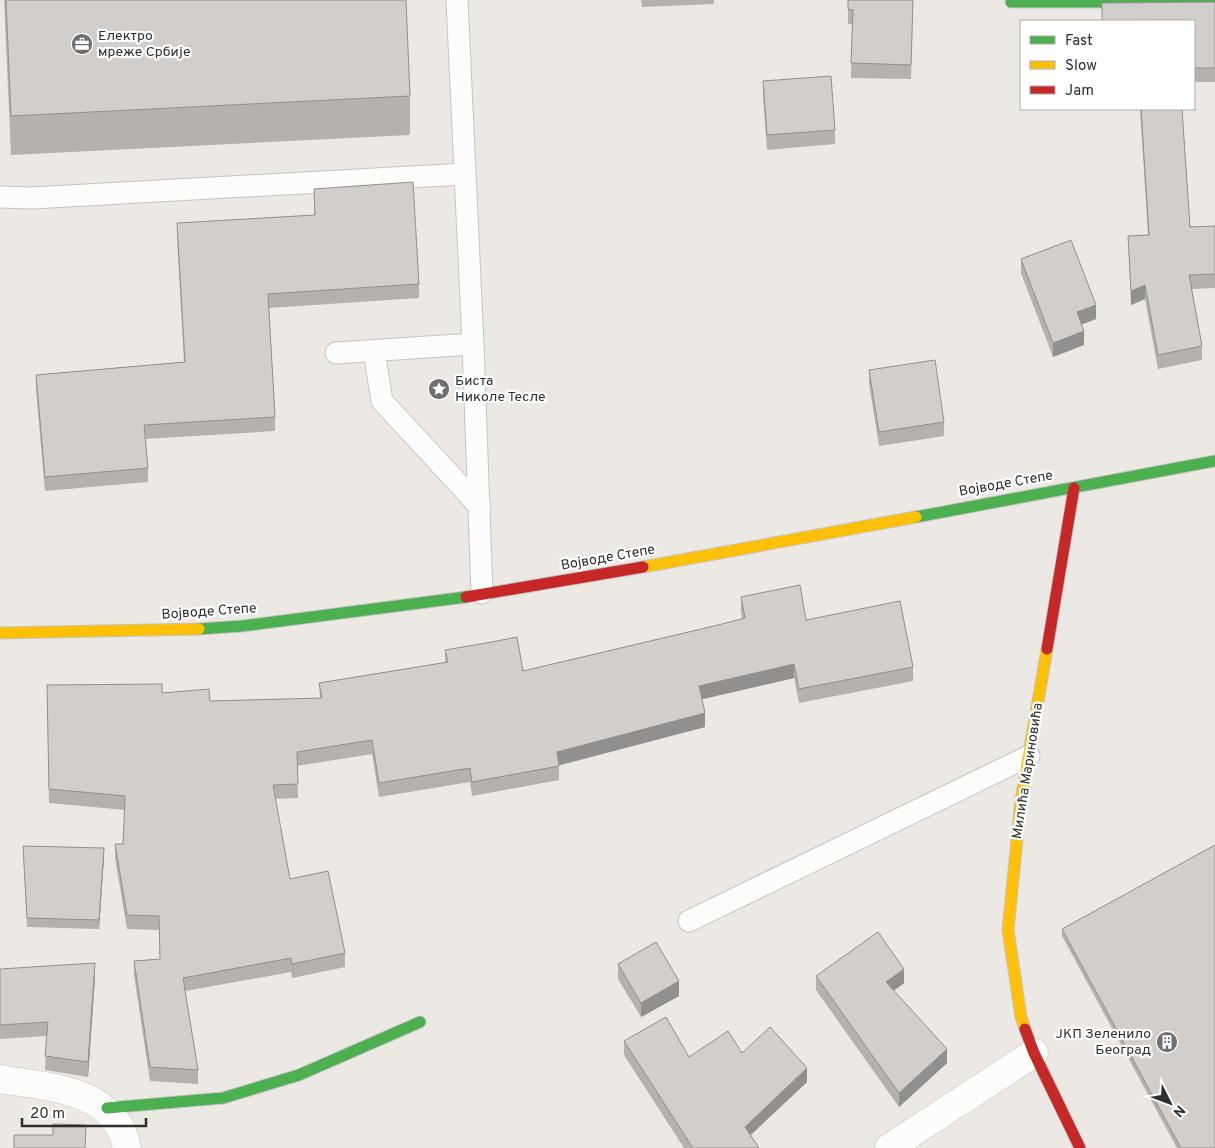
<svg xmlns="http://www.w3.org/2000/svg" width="1215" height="1148" font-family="Overpass,sans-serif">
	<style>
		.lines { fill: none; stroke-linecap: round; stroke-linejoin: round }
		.lane-casing { stroke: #c5c4c5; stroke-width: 23 }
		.street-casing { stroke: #c5c4c5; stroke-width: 29 }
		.fast-casing { stroke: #c5c4c5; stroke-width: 13 }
		.slow-casing { stroke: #c5c4c5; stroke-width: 13 }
		.jam-casing { stroke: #c5c4c5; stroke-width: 13 }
		.lane { stroke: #fcfcfb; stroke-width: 21 }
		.street { stroke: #fcfcfb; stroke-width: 28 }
		.fast { stroke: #4caf50; stroke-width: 11 }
		.slow { stroke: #ffc107; stroke-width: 11 }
		.jam { stroke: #c62828; stroke-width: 11 }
		.wall { fill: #b4b1af }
		.shaded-wall { fill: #92908e }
		.building { fill: #d1cecb; stroke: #92908e }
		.labels { text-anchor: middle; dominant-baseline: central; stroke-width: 4.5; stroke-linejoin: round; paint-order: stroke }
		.poi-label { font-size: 14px; fill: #2e2e2e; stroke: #fff; text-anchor: start }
		.street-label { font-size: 14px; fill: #2e2e2e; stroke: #fff }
	</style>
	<rect width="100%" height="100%" fill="#ece8e4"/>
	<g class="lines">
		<!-- lane casing -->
		<g class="lane-casing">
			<g id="lane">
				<path d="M 457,0 L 473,344 L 482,593"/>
				<path d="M 0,197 L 32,198 L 464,174"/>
				<path d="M 374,351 L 382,401 L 480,507"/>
				<path d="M 336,353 L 473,344"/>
				<path d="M 689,921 L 1029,756"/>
			</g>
		</g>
		<!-- street casing -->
		<g class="street-casing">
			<g id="street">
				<path d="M 0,1079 C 48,1087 117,1089 127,1148"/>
				<path d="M 889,1148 L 1034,1053"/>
			</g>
		</g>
		<!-- fast casing -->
		<g class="fast-casing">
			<g id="fast">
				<path d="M 1011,2 L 1215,2"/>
				<path d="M 916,517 L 1215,461"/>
				<path d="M 199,629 L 242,626 L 466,597"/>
				<path d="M 107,1108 L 223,1098 L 299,1075 L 420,1022"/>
			</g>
		</g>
		<!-- slow casing -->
		<g class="slow-casing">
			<g id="slow">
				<path d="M 643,567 L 916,517"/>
				<path d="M 0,633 L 199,629"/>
				<path d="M 1025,1029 L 1021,1017 L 1008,930 L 1021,800 L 1047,649"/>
			</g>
		</g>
		<!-- jam casing -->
		<g class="jam-casing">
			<g id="jam">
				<path d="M 466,597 L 643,567"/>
				<path d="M 1047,649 L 1074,488"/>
				<path d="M 1025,1029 L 1034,1053 L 1080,1148"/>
			</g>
		</g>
		<!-- lane -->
		<use href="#lane" class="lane"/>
		<!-- street -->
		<use href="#street" class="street"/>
		<!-- fast -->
		<use href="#fast" class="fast"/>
		<!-- slow -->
		<use href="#slow" class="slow"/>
		<!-- jam -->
		<use href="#jam" class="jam"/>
	</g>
	<!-- wall -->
	<g class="wall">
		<path d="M 4,0 L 406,0 L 410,96 L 410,135 L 11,155 Z"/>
		<path d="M 641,0 L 714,0 L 714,4 L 642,7 Z"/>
		<path d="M 848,0 L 913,0 L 911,79 L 851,78 L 852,24 L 848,24 Z"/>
		<path d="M 1215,2 L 1215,82 L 1194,82 L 1194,21 Z"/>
		<path d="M 763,81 L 835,130 L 835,144 L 767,150 L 763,96 Z"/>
		<path d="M 1140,109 L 1182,109 L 1190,227 L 1215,226 L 1215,288 L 1192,289 L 1202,346 L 1202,360 L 1158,369 L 1145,299 L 1131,305 L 1128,236 L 1148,235 Z"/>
		<path d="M 314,189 L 419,284 L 419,298 L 269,308 L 275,417 L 275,431 L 145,439 L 148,468 L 148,482 L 45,491 L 36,390 L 36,375 L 184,362 L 177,237 L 177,223 L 314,215 Z"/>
		<path d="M 1021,259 L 1096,319 L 1081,325 L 1084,345 L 1053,357 L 1021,273 Z"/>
		<path d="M 869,370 L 944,422 L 944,436 L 879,446 L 869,384 Z"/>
		<path d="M 741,597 L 806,620 L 913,667 L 913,681 L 799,703 L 794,678 L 701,699 L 705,727 L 559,765 L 559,780 L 472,796 L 470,782 L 379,797 L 372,754 L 297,766 L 298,798 L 275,799 L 290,879 L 345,953 L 345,967 L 292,978 L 291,972 L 185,991 L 198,1070 L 198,1084 L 150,1081 L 134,975 L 134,961 L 160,959 L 159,930 L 127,929 L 115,858 L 115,844 L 123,844 L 125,810 L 49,803 L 47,685 L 162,693 L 210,701 L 320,698 L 319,683 L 445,663 L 445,650 L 523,671 L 714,626 L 742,619 L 741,611 Z"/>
		<path d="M 23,846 L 104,857 L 99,929 L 27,927 Z"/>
		<path d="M 1062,929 L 1215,1148 L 1177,1148 L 1062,936 Z"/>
		<path d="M 618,964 L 679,996 L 641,1017 L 618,979 Z"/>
		<path d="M 0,969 L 95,977 L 88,1077 L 45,1070 L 47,1036 L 0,1039 Z"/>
		<path d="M 816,976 L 904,983 L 894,991 L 947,1063 L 899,1107 L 816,990 Z"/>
		<path d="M 624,1041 L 689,1057 L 742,1053 L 807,1082 L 751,1135 L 759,1148 L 684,1148 L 624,1055 Z"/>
	</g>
	<!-- shaded-wall -->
	<g class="shaded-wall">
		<path d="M 1145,285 L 1145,299 L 1131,305 L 1131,291 Z"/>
		<path d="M 1096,305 L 1096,319 L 1077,326 L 1077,312 Z"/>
		<path d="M 1084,331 L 1084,345 L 1053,357 L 1053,343 Z"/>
		<path d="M 794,664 L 794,678 L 699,700 L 699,686 Z"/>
		<path d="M 705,713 L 705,727 L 557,766 L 557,752 Z"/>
		<path d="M 104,848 L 104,857 L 99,929 L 99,920 Z"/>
		<path d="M 95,963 L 95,977 L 88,1077 L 88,1062 Z"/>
		<path d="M 904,969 L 904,983 L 886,996 L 886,982 Z"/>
		<path d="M 679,981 L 679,996 L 641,1017 L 641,1003 Z"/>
		<path d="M 947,1049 L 947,1063 L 899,1107 L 899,1093 Z"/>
		<path d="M 807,1068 L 807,1082 L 745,1140 L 745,1127 Z"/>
	</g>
	<!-- building -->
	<g class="building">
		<path d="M 6,0 L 406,0 L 410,96 L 11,116 Z"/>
		<path d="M 848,0 L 913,0 L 911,65 L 851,63 L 853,10 L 848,9 Z"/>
		<path d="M 1215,2 L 1215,68 L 1194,68 L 1194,21 L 1102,21 L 1102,3 Z"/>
		<path d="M 831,76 L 835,130 L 767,135 L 763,81 Z"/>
		<path d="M 1141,109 L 1182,109 L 1190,227 L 1215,226 L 1215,274 L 1189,275 L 1202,346 L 1158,355 L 1145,285 L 1131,291 L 1128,236 L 1149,235 Z"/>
		<path d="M 413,182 L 419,284 L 268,294 L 275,417 L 144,425 L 148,468 L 45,477 L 36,375 L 185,362 L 177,223 L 315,215 L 314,189 Z"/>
		<path d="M 1071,240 L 1096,305 L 1077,312 L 1084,331 L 1053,343 L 1021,259 Z"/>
		<path d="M 935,360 L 944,422 L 879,432 L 869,370 Z"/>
		<path d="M 800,585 L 806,620 L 900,601 L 913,667 L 799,689 L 794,664 L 699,686 L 705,713 L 557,752 L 559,766 L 472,782 L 470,768 L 379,783 L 372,740 L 297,752 L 298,784 L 273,785 L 290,879 L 328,871 L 345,953 L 292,964 L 291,958 L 183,978 L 198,1070 L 150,1067 L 134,961 L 160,959 L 159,916 L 127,915 L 115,844 L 123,844 L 125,796 L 49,789 L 47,685 L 162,684 L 162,693 L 209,689 L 210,701 L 322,698 L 319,683 L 448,662 L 445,650 L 492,642 L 517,637 L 523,671 L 714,626 L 745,618 L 741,597 Z"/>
		<path d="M 1215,845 L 1215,1148 L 1181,1148 L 1062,929 Z"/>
		<path d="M 23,846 L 104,848 L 99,920 L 27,918 Z"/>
		<path d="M 878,932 L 904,969 L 886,982 L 947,1049 L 899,1093 L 816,976 Z"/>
		<path d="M 656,942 L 679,981 L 641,1003 L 618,964 Z"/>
		<path d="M 95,963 L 88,1062 L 45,1056 L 48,1022 L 0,1025 L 0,969 Z"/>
		<path d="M 666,1017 L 689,1057 L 728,1031 L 742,1053 L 770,1027 L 807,1068 L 745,1127 L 759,1148 L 693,1148 L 624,1041 Z"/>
		<path d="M 53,1124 L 86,1125 L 85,1148 L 14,1148 L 14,1135 L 53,1135 Z"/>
	</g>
	<!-- icons -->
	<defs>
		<g id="office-disc" transform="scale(1.125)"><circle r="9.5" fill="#706f6e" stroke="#fff"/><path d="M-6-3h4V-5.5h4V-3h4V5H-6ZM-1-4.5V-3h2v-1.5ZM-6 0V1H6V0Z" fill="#fff"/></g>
		<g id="sight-disc" transform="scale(1.125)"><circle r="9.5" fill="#706f6e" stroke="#fff"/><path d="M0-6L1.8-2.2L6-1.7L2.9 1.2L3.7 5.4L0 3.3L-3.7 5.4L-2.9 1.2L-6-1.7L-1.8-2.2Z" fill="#fff"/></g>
		<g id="building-disc" transform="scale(1.125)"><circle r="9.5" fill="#706f6e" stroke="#fff"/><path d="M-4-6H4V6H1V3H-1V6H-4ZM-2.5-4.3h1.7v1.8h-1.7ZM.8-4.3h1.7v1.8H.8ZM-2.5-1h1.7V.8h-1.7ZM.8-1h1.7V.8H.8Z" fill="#fff"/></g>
	</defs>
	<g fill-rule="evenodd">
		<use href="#office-disc" x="82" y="44"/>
		<use href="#sight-disc" x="439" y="389"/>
		<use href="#building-disc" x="1167" y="1042"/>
	</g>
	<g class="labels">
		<!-- poi labels -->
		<g class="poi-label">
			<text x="98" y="36">Електро<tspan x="98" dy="16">мреже Србије</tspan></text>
			<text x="455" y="381">Биста<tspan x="455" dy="16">Николе Тесле</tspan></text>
			<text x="1151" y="1034" text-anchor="end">ЈКП Зеленило<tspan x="1151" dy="16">Београд</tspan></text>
		</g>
		<!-- street labels -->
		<g class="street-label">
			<text transform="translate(1006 484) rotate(-10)">Војводе Степе</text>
			<text transform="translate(608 558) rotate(-10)">Војводе Степе</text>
			<text transform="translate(209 612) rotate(-4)">Војводе Степе</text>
			<text transform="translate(1028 771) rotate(-81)">Милића Мариновића</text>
		</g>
	</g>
	<!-- legend -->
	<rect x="1020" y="20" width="175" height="90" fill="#ffffff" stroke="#ababab"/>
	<rect x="1030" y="36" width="25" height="8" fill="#4caf50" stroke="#ababab"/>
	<text x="1065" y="45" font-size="15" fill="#2e2e2e">Fast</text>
	<rect x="1030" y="61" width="25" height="8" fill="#ffc107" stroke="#ababab"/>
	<text x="1065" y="70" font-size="15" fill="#2e2e2e">Slow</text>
	<rect x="1030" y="86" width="25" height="8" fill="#c62828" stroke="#ababab"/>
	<text x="1065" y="95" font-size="15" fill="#2e2e2e">Jam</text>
	<!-- north arrow -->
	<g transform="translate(1170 1103) rotate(132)" stroke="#ffffff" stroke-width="4" paint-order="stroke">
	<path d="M0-4L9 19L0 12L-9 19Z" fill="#2e2e2e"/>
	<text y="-8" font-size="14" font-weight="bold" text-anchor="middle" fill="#2e2e2e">N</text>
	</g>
	<!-- scale -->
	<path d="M22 1118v8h124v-8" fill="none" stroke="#2e2e2e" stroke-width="2.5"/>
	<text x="30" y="1118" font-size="15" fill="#2e2e2e" stroke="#ffffff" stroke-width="4" paint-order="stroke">20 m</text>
</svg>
